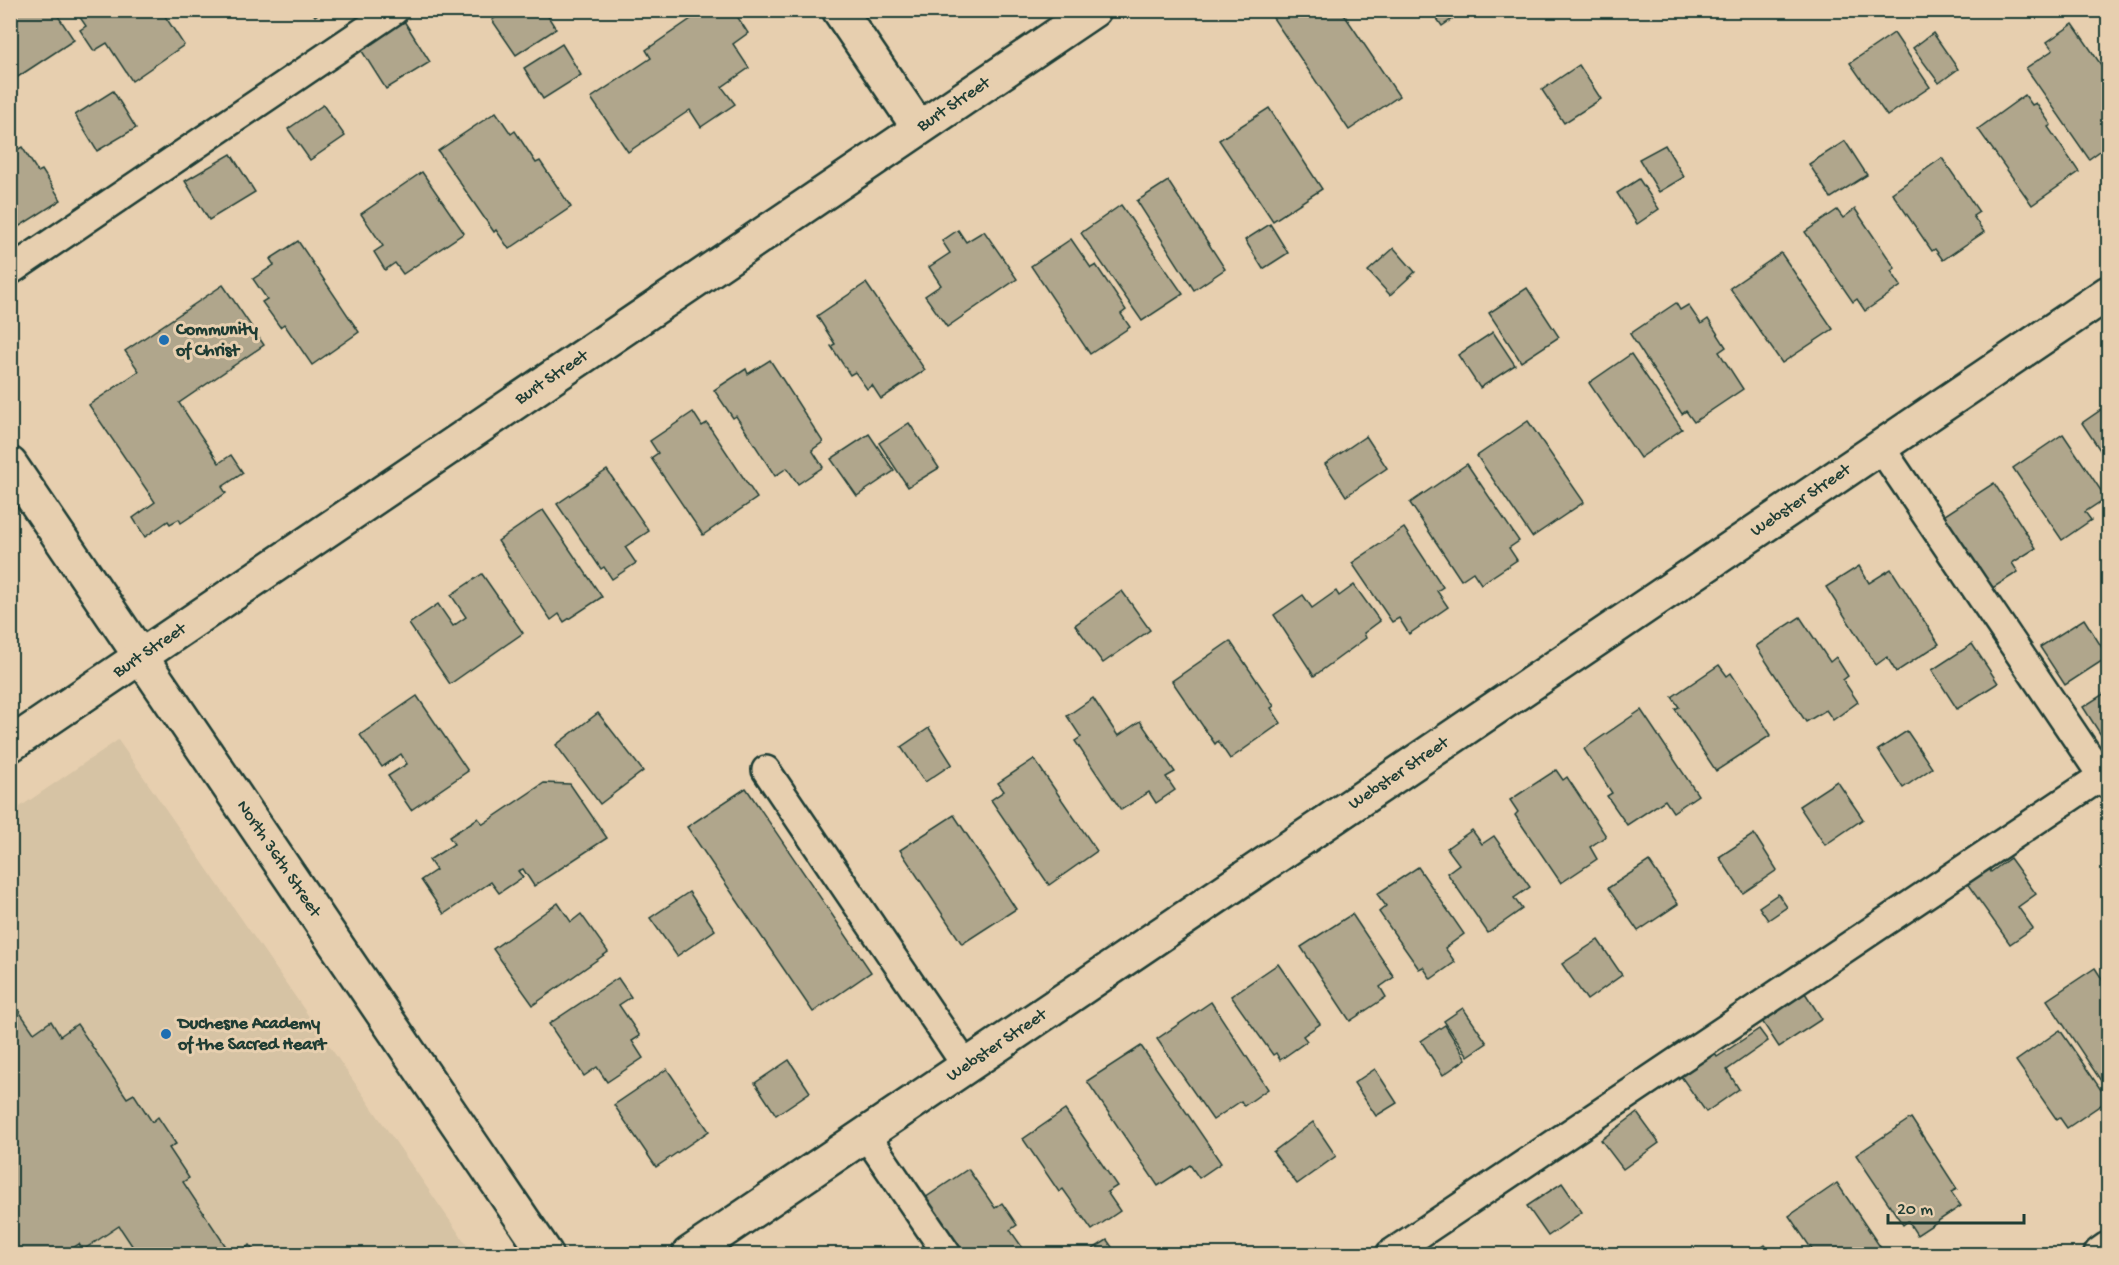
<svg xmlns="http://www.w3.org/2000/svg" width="2119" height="1265" font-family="'Gochi Hand',sans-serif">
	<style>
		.built { fill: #d6c3a4 }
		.building { fill: #b0a68c; stroke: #1f3d34; stroke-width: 1.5 }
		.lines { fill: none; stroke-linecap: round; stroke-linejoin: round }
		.lane-casing { stroke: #1f3d34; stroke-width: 32 }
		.street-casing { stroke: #1f3d34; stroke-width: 38 }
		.secondary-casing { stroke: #1f3d34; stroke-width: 38 }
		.lane { stroke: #e7cfaf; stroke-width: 27 }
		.street { stroke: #e7cfaf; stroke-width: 33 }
		.secondary { stroke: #e7cfaf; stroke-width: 33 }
		.poi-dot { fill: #1f6fb2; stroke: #e7cfaf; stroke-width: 2 }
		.labels { text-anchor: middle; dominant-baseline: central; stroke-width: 6; stroke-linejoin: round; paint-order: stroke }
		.street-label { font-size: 18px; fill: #1f3d34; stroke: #e7cfaf }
		.poi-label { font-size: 18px; font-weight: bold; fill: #1f3d34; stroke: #e7cfaf; text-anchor: start }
	</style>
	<rect width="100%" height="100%" fill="#e7cfaf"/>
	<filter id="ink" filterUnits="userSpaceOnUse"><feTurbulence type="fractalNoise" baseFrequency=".0167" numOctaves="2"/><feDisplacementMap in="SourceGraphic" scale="12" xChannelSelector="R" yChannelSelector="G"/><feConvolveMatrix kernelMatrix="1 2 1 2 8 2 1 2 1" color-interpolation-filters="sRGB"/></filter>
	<g filter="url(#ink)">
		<!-- built -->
		<path class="built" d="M 118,740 L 473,1254 L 11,1254 L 11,813 Z"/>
		<!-- building -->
		<g class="building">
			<path d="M 10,10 L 54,10 L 74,40 L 10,82 Z"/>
			<path d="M 75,10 L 161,10 L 184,45 L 132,81 L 107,43 L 94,51 L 80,30 L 86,26 Z"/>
			<path d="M 311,10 L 324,10 L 315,16 Z"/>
			<path d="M 507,10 L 544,10 L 556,29 L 516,55 L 492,20 Z"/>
			<path d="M 704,10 L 711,10 L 714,15 L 720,10 L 733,10 L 748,33 L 733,44 L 749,68 L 722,87 L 735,104 L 701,127 L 690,110 L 628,152 L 591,98 L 651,58 L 646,50 Z"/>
			<path d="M 1278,10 L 1341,10 L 1399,96 L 1349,130 L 1271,15 Z"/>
			<path d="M 1431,10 L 1465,10 L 1442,26 Z"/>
			<path d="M 404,21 L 430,62 L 386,89 L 360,48 Z"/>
			<path d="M 2073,24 L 2108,75 L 2108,145 L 2089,159 L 2026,68 L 2053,50 L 2047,42 Z"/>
			<path d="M 1894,33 L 1930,87 L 1887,116 L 1850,63 Z"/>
			<path d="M 1933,33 L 1958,69 L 1939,83 L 1913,48 Z"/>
			<path d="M 562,44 L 581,75 L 543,99 L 524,68 Z"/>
			<path d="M 1579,65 L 1601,99 L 1564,123 L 1542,90 Z"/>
			<path d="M 113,91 L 136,128 L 97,151 L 75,115 Z"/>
			<path d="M 2025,95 L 2032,105 L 2036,103 L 2051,125 L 2048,127 L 2079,172 L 2032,205 L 1978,129 Z"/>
			<path d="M 323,105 L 345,136 L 310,160 L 288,129 Z"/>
			<path d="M 1269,108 L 1322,189 L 1273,221 L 1219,140 Z"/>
			<path d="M 496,112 L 511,134 L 515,131 L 536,163 L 540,161 L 571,207 L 509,249 L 496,230 L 494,232 L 438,151 Z"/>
			<path d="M 1845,141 L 1867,175 L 1831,198 L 1809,164 Z"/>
			<path d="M 1665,145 L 1684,177 L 1659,192 L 1639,159 Z"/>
			<path d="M 22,147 L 38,172 L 42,170 L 61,200 L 12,231 L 10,154 Z"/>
			<path d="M 231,154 L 255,192 L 209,220 L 185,181 Z"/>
			<path d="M 1942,158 L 1979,212 L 1973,216 L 1984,232 L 1943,260 L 1935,249 L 1932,251 L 1892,193 Z"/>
			<path d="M 422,172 L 464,233 L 403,274 L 395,263 L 385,270 L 374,252 L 383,246 L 361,214 Z"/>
			<path d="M 1639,179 L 1659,209 L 1637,224 L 1617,193 Z"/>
			<path d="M 1168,181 L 1225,269 L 1194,290 L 1137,201 Z"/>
			<path d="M 1121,205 L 1183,294 L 1142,321 L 1081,233 Z"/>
			<path d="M 1855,209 L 1895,268 L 1891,271 L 1901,286 L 1865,311 L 1857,299 L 1853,302 L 1805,232 L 1837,210 L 1843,218 Z"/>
			<path d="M 1270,224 L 1288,253 L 1263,269 L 1245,240 Z"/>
			<path d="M 958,230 L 966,242 L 984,231 L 1017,279 L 947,327 L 925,296 L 941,285 L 929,267 L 950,253 L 942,241 Z"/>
			<path d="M 1071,239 L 1091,268 L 1096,265 L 1126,310 L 1121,314 L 1130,327 L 1090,354 L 1031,266 Z"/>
			<path d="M 298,241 L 359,332 L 312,365 L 284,324 L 280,327 L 262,302 L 267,299 L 253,279 L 274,265 L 270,259 Z"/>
			<path d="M 1394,248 L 1415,272 L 1390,295 L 1368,271 Z"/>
			<path d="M 1781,253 L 1833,329 L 1782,363 L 1730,288 Z"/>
			<path d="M 866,283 L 925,370 L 881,399 L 872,385 L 867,389 L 855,372 L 850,375 L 831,346 L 835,344 L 817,316 Z"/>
			<path d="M 223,285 L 264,345 L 179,403 L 219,463 L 231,455 L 243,473 L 222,487 L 226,493 L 181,523 L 179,519 L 170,524 L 168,521 L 145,537 L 133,518 L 155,502 L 89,405 L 139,371 L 125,351 Z"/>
			<path d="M 1527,288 L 1559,337 L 1521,362 L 1489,313 Z"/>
			<path d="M 1676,303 L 1680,310 L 1688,305 L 1701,324 L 1708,319 L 1726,347 L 1719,352 L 1743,389 L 1694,422 L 1686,411 L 1682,414 L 1630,334 Z"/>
			<path d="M 1493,332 L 1515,365 L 1480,388 L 1458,355 Z"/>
			<path d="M 1631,354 L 1682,429 L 1640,458 L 1589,383 Z"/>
			<path d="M 770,360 L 823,442 L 812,450 L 823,467 L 798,484 L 787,468 L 775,476 L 736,416 L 733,418 L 714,390 L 746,369 L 748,374 Z"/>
			<path d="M 2108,405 L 2108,462 L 2082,423 Z"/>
			<path d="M 693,412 L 702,426 L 707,423 L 757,498 L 703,535 L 651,458 L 658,453 L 650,441 Z"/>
			<path d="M 1528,421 L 1584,502 L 1532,537 L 1477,456 Z"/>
			<path d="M 909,423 L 939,468 L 908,487 L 879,443 Z"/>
			<path d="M 869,434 L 894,471 L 857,496 L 831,459 Z"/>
			<path d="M 2063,434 L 2106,498 L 2085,512 L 2091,520 L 2062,540 L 2013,468 Z"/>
			<path d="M 1366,436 L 1387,468 L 1346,496 L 1325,464 Z"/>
			<path d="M 1467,464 L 1519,541 L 1509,548 L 1517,560 L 1481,584 L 1473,572 L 1461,580 L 1410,503 Z"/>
			<path d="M 607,470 L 649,531 L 625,547 L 636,563 L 612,579 L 604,567 L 601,569 L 557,504 Z"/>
			<path d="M 1994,483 L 2036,548 L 2012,563 L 2018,572 L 1991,589 L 1942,517 Z"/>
			<path d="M 543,510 L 602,597 L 564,622 L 559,614 L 551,620 L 498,541 Z"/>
			<path d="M 1404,528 L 1443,587 L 1437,591 L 1448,607 L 1409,634 L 1399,618 L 1392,622 L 1352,563 Z"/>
			<path d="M 1859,566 L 1869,583 L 1891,569 L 1939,644 L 1896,672 L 1887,657 L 1876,665 L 1826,587 Z"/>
			<path d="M 482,574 L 523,633 L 450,684 L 409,624 L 438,604 L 453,626 L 466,617 L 451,595 Z"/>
			<path d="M 1354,585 L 1380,621 L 1364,633 L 1366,638 L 1314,676 L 1274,615 L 1303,595 L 1312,608 L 1336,591 L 1339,596 Z"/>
			<path d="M 1122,591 L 1150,630 L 1103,663 L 1075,625 Z"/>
			<path d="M 1800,617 L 1830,662 L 1836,657 L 1848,676 L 1843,680 L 1858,702 L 1833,720 L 1826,710 L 1806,722 L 1756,646 Z"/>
			<path d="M 2084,619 L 2108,657 L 2065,685 L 2040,647 Z"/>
			<path d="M 1230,641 L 1274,706 L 1271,708 L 1281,723 L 1230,759 L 1218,741 L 1215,744 L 1172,681 Z"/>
			<path d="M 1972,644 L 1998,683 L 1957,709 L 1932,670 Z"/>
			<path d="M 1719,665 L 1727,676 L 1731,673 L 1771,735 L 1716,771 L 1675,709 L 1679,707 L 1672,697 Z"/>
			<path d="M 2108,691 L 2108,746 L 2083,707 Z"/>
			<path d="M 417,696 L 468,771 L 411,810 L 388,776 L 407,764 L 401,754 L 382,767 L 360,735 Z"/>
			<path d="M 1093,698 L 1118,736 L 1140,721 L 1175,772 L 1166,777 L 1175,790 L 1156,803 L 1149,792 L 1121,810 L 1075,741 L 1081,737 L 1067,716 Z"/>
			<path d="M 1641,710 L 1698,795 L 1673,812 L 1665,800 L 1627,825 L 1607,796 L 1612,793 L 1584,749 Z"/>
			<path d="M 598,713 L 643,771 L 600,804 L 556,745 Z"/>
			<path d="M 929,728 L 952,764 L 925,782 L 901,747 Z"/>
			<path d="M 1907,731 L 1932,768 L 1903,788 L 1878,750 Z"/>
			<path d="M 1034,759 L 1097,851 L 1049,885 L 991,800 L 1004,791 L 998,783 Z"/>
			<path d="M 1556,770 L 1563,780 L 1567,777 L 1606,836 L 1590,847 L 1597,859 L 1561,883 L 1515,815 L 1518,812 L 1510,800 Z"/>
			<path d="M 1837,781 L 1863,819 L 1825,845 L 1799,806 Z"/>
			<path d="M 544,783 L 570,784 L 607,838 L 534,886 L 523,869 L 518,871 L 523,877 L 499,893 L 491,882 L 444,914 L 421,880 L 436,870 L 429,860 L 454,844 L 449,837 L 478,818 L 483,824 Z"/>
			<path d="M 746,788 L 871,972 L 813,1012 L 687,827 Z"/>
			<path d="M 954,815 L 1016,909 L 962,944 L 900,850 Z"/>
			<path d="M 1472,830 L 1482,844 L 1494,836 L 1530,887 L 1514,898 L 1522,909 L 1488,933 L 1447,873 L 1459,864 L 1447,848 Z"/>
			<path d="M 1754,834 L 1777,870 L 1743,893 L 1719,857 Z"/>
			<path d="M 2010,858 L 2036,894 L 2018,907 L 2033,928 L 2010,944 L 1964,879 L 1986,863 L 1991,872 Z"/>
			<path d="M 1649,861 L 1678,904 L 1638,931 L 1608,888 Z"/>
			<path d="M 1418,867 L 1464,934 L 1445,948 L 1455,962 L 1431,979 L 1423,967 L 1419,969 L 1379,912 L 1386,906 L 1377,894 Z"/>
			<path d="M 689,892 L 715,930 L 677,956 L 650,918 Z"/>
			<path d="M 1778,894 L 1787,907 L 1768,920 L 1759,907 Z"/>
			<path d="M 558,903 L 571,922 L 581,914 L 608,952 L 533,1005 L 493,949 Z"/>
			<path d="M 1352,914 L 1394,977 L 1380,987 L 1386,997 L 1350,1021 L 1301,947 Z"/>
			<path d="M 1598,940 L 1622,975 L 1587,1000 L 1562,964 Z"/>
			<path d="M 1278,964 L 1320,1024 L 1303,1036 L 1307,1041 L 1280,1060 L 1276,1053 L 1273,1055 L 1231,996 Z"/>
			<path d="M 2095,968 L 2108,988 L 2105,995 L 2108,1000 L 2108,1080 L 2103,1084 L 2047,1000 Z"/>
			<path d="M 618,978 L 631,997 L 619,1005 L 640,1036 L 632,1041 L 643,1058 L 607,1082 L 597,1067 L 584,1076 L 549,1024 Z"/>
			<path d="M 1805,993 L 1822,1019 L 1779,1047 L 1762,1021 Z"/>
			<path d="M 10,998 L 34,1033 L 51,1021 L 60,1036 L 77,1024 L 127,1098 L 134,1094 L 152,1122 L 158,1117 L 176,1144 L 169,1148 L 189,1178 L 183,1182 L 231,1254 L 121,1254 L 133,1247 L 119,1226 L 83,1250 L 79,1244 L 63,1254 L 10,1254 Z"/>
			<path d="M 1211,1002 L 1268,1089 L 1244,1106 L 1241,1101 L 1213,1120 L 1157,1039 Z"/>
			<path d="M 1463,1008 L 1487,1043 L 1468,1056 L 1444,1021 Z"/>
			<path d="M 1445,1025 L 1466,1059 L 1443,1075 L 1421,1041 Z"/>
			<path d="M 1759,1029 L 1768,1041 L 1727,1070 L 1739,1089 L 1706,1112 L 1680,1075 L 1714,1052 L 1717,1057 Z"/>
			<path d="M 2060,1030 L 2108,1100 L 2067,1128 L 2060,1118 L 2057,1120 L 2016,1061 Z"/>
			<path d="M 1141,1046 L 1221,1163 L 1199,1178 L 1190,1165 L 1158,1186 L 1087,1081 Z"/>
			<path d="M 789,1060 L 810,1092 L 776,1115 L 755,1083 Z"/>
			<path d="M 667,1069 L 709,1131 L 656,1167 L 614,1105 Z"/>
			<path d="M 1375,1069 L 1397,1103 L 1376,1116 L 1354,1083 Z"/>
			<path d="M 1065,1110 L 1117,1186 L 1107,1192 L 1120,1211 L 1092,1230 L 1063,1189 L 1059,1192 L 1023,1139 Z"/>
			<path d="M 1637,1113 L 1659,1143 L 1623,1169 L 1601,1140 Z"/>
			<path d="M 1911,1118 L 1957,1189 L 1951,1192 L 1961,1206 L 1917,1235 L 1908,1221 L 1903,1225 L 1856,1155 Z"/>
			<path d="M 1313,1122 L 1336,1156 L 1297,1184 L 1273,1152 Z"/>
			<path d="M 968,1169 L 995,1208 L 1002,1203 L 1017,1225 L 1010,1230 L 1027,1254 L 959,1254 L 922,1200 Z"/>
			<path d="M 1562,1183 L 1582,1212 L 1548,1236 L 1527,1206 Z"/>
			<path d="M 1837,1183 L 1885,1254 L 1815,1254 L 1789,1216 Z"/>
			<path d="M 1107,1240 L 1117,1254 L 1085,1254 Z"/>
			<path d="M 250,1245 L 257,1254 L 236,1254 Z"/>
			<path d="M 1765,1245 L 1772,1254 L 1752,1254 Z"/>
		</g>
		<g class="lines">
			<!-- lane casing -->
			<g class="lane-casing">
				<g id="lane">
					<path d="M 10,271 L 395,10"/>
					<path d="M 1881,448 L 2108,785"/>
					<path d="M 766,770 L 967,1067"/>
					<path d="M 866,1135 L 947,1254"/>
					<path d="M 1390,1254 L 2102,776"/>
				</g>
			</g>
			<!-- street casing -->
			<g class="street-casing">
				<g id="street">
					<path d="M 839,10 L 919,128"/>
					<path d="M 10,464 L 546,1254"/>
					<path d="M 10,745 L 1094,10"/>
					<path d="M 689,1254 L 2108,293"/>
				</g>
			</g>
			<!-- secondary casing -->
			<g class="secondary-casing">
				<path id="secondary" d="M 2101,1254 L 2108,1249"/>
			</g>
			<!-- lane -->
			<use href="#lane" class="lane"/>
			<!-- street -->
			<use href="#street" class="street"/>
			<!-- secondary -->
			<use href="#secondary" class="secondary"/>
		</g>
	</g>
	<!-- markers -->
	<g class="poi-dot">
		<circle cx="164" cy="340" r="6"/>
		<circle cx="166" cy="1034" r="6"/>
	</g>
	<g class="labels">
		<!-- street labels -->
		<g class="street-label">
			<text transform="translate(954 105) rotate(-34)">Burt Street</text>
			<text transform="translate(552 378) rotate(-34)">Burt Street</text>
			<text transform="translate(1801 501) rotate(-34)">Webster Street</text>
			<text transform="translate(150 651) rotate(-34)">Burt Street</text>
			<text transform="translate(1399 774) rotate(-34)">Webster Street</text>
			<text transform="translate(278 859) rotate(56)">North 36th Street</text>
			<text transform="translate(997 1046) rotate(-34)">Webster Street</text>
		</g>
		<!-- poi labels -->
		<g class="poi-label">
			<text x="176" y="330">Community<tspan x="176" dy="21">of Christ</tspan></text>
			<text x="178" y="1024">Duchesne Academy<tspan x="178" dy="21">of the Sacred Heart</tspan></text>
		</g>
	</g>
	<!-- margin -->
	<rect width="2119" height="1265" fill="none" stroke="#e7cfaf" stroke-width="36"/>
	<rect x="18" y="18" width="2083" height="1229" fill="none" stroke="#1f3d34" stroke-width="2" filter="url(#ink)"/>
	<!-- scale -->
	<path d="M1888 1214v9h136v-9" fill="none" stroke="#1f3d34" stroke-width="3"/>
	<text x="1897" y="1214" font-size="18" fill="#1f3d34" stroke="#e7cfaf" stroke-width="4.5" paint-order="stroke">20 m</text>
</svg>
